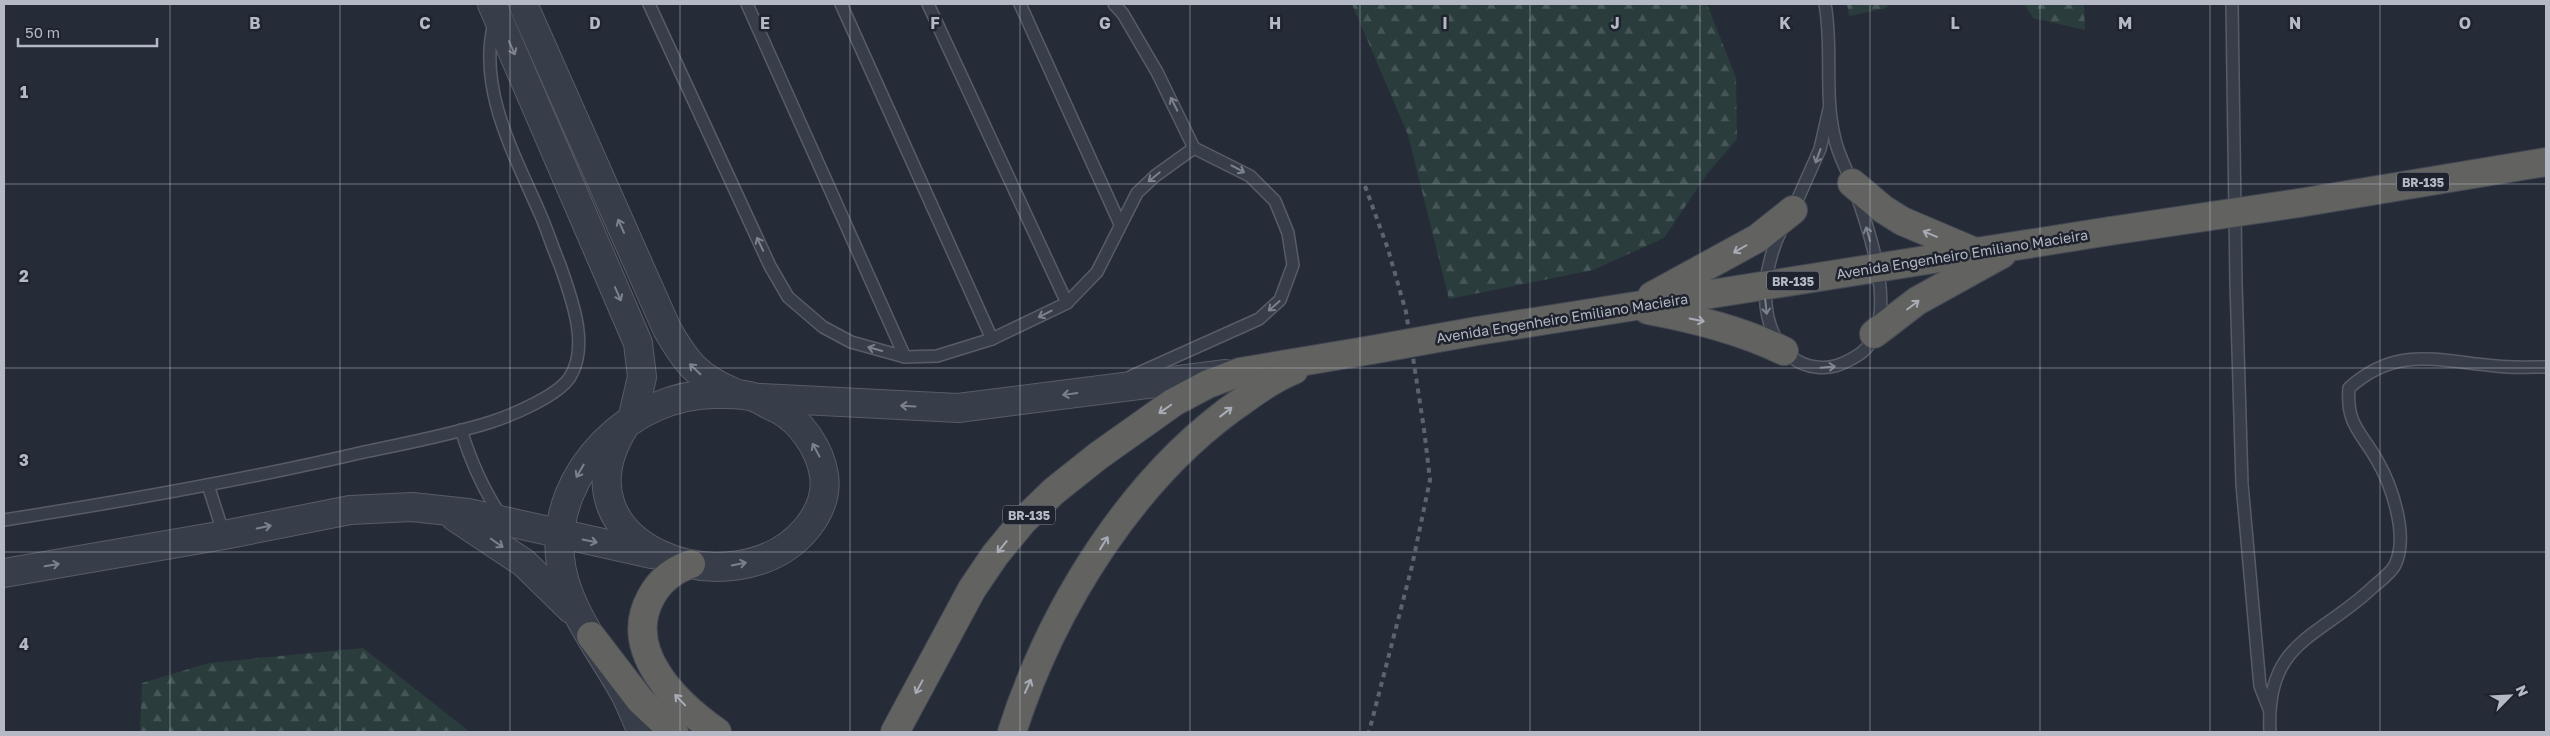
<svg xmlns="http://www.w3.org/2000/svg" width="2550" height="736" font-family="'Golos Text',sans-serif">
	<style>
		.forest { fill: url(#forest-firs) }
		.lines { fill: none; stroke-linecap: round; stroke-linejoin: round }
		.service-casing { stroke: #575c67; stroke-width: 14 }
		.tertiary-casing { stroke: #575c67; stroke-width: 30 }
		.trunk-casing { stroke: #444954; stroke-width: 30 }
		.service { stroke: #383e49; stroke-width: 11 }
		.tertiary { stroke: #383e49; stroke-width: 28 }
		.trunk { stroke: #626260; stroke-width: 28 }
		.rail { stroke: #5d6471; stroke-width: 4; stroke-dasharray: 5 5; stroke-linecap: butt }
		.trunk-bridge-casing { stroke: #444954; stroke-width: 30; stroke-linecap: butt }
		.trunk-bridge { stroke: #626260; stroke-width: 28 }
		.oneway { stroke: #7c828d }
		.oneway2 { stroke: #a8acb6 }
		.grid { fill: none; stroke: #b4b9c5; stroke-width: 1; stroke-opacity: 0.55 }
		.labels { text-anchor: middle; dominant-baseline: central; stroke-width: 5; stroke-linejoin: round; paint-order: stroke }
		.shield { fill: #1e232e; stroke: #878c98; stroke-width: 1 }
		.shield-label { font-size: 12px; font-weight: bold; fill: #b4b9c5 }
		.street-label { font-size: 14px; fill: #b4b9c5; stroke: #1e232e }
		.grid-label { font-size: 16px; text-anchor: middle; font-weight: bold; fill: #b4b9c5; stroke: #1e232e; stroke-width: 5; stroke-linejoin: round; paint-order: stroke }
	</style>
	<defs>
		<pattern id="forest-firs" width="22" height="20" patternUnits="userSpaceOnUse" patternTransform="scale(1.25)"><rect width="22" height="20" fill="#2b3c3d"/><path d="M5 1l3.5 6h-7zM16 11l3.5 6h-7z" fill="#475658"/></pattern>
	</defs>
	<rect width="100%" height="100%" fill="#252c38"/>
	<!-- forest -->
	<g class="forest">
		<path d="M 1352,4 L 1707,4 L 1736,78 L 1737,139 L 1707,174 L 1664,238 L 1593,270 L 1449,299 L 1408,135 Z"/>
		<path d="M 1847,4 L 1890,4 L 1886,8 L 1849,16 Z"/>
		<path d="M 2024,4 L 2084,4 L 2085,30 L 2033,18 Z"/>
		<path d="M 363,648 L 470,732 L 140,732 L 142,683 L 209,663 Z"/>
	</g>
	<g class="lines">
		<!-- service casing -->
		<g class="service-casing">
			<g id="service">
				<path d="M 649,4 L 770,266 L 788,297 L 823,327 L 851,342 L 905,357 L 937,356 L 992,339 L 1067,303 L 1097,272 L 1137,193 L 1155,176 L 1194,148"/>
				<path d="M 747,4 L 905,357"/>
				<path d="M 841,4 L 992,339"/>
				<path d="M 928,4 L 1067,303"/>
				<path d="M 1020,4 L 1120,224"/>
				<path d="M 1114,4 L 1123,14 L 1157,72 L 1194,148 L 1250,176 L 1275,201 L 1288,233 L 1293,265 L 1280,300 L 1259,319 L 1132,376"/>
				<path d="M 2232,4 L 2236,283 L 2242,484 L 2260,686 L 2269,709"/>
				<path d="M 1792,212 L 1820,149 L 1829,109"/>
				<path d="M 1782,228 C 1766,261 1758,303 1775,337 C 1783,352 1797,365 1816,367 C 1831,369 1841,365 1855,357 C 1906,329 1868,226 1853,185 C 1846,168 1837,153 1834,135 C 1824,92 1833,47 1825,4"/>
				<path d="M 461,430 C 471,462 482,488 501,516"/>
				<path d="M 208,485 L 224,535"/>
				<path d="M 4,520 C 125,501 245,480 364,452 C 407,443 450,435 491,422 C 512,415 558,396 570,377 C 590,345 571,297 560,265 C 553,249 548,232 541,216 C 515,155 477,90 494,23"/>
				<path d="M 2270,732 C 2265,640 2320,638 2373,587 C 2380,581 2391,573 2395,565 C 2409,536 2392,486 2377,460 C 2361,432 2346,424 2349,388 C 2397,345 2438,361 2496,366 C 2512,368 2530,367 2546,367"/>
			</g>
		</g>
		<!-- tertiary casing -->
		<g class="tertiary-casing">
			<g id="tertiary">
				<path d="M 492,4 L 638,343 L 642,377 L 632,420"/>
				<path d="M 523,4 L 667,329 C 686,362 697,377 733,392"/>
				<path d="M 761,398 L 958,408 L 1226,374"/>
				<path d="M 626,424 C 546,547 736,614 807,528 C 819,513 827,495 824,475 C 820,449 801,421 778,409 C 770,406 763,401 756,398 C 744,393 730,394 717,394 C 633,393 552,470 560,557 C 564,606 601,650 624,692 C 631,705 636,719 642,732"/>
				<path d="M 455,517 L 524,563 L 571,609"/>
				<path d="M 4,573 L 224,535 L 350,510 L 412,507 L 468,513 L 652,554"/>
			</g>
		</g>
		<!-- trunk casing -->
		<g class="trunk-casing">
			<g id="trunk">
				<path d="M 1852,183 L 1883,209 L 1902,221 L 1975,252"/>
				<path d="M 2299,203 L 2546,162"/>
				<path d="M 1652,296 L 1758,238 L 1793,210"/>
				<path d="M 1648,310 C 1695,319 1740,330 1784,351"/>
				<path d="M 1477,331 L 2110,231"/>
				<path d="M 1874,334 L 1917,301 L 2002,254"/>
				<path d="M 691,564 C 673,570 660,580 651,597 C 621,651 677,704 717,732"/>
				<path d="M 591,636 L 640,700 L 674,732"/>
				<path d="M 895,732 L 972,589 L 995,555 L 1023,521 L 1054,491 L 1098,456 L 1174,402 L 1208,384 L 1240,372 L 1371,350"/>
				<path d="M 1012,732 C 1052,607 1134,474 1245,399 C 1260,388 1276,377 1294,370"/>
			</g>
		</g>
		<!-- service -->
		<use href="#service" class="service"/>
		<!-- tertiary -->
		<use href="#tertiary" class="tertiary"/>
		<!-- trunk -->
		<use href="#trunk" class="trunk"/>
		<!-- rail -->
		<path class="rail" d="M 1365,186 L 1388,249 L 1406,312 L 1424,429 L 1430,480 L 1412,566 L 1369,732"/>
		<!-- trunk-bridge casing -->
		<g class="trunk-bridge-casing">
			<g id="trunk-bridge">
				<path d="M 2110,231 L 2299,203"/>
				<path d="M 1371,350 L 1477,331"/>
			</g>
		</g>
		<!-- trunk-bridge -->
		<use href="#trunk-bridge" class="trunk-bridge"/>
	</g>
	<!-- one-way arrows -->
	<defs><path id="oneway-shaft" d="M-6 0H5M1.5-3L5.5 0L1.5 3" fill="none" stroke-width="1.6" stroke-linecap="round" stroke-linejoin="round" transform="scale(1.25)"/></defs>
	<g class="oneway">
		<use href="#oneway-shaft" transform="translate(512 48) rotate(66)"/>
		<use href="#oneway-shaft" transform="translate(1174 104) rotate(-117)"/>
		<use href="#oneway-shaft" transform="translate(1818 156) rotate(110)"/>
		<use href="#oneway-shaft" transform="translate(1238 169) rotate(28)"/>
		<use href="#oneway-shaft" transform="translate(1154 177) rotate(141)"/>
		<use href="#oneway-shaft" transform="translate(621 226) rotate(-114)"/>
		<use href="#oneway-shaft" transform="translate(1868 234) rotate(-106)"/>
		<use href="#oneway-shaft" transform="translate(760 244) rotate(-115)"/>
		<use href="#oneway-shaft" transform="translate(618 294) rotate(66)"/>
		<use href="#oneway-shaft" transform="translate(1274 306) rotate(139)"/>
		<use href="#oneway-shaft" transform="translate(1766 307) rotate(84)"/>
		<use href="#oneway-shaft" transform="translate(1045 314) rotate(153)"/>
		<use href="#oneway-shaft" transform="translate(875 349) rotate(-164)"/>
		<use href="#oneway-shaft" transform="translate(1828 367) rotate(-5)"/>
		<use href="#oneway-shaft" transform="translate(695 369) rotate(-136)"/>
		<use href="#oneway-shaft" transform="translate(1070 394) rotate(172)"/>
		<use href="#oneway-shaft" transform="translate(908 406) rotate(-177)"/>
		<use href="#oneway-shaft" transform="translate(816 450) rotate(-118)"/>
		<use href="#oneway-shaft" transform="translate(580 471) rotate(120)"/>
		<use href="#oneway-shaft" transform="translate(264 527) rotate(-11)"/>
		<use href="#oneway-shaft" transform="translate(590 541) rotate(12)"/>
		<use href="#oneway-shaft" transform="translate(497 543) rotate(35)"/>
		<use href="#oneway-shaft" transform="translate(739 564) rotate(-11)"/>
		<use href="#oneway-shaft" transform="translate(52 565) rotate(-10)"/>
	</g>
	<g class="oneway2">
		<use href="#oneway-shaft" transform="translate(1930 234) rotate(-157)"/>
		<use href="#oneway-shaft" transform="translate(1740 249) rotate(150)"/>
		<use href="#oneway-shaft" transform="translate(1913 305) rotate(-37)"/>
		<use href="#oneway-shaft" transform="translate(1697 320) rotate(12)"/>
		<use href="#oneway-shaft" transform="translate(1165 409) rotate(145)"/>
		<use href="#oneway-shaft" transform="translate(1226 412) rotate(-38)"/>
		<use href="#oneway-shaft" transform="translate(1104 543) rotate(-58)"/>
		<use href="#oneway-shaft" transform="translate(1002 547) rotate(129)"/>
		<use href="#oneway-shaft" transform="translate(1028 686) rotate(-66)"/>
		<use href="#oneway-shaft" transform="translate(919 687) rotate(118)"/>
		<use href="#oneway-shaft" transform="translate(680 700) rotate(-134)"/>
	</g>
	<!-- grid -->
	<path class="grid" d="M 170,4 L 170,732M 340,4 L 340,732M 510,4 L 510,732M 680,4 L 680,732M 850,4 L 850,732M 1020,4 L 1020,732M 1190,4 L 1190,732M 1360,4 L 1360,732M 1530,4 L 1530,732M 1700,4 L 1700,732M 1870,4 L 1870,732M 2040,4 L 2040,732M 2210,4 L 2210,732M 2380,4 L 2380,732M 4,184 L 2546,184M 4,368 L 2546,368M 4,552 L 2546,552"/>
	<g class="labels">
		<!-- shield labels -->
		<g class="shield">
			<rect x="2397" y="172.5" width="52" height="19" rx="4"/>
			<rect x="1767" y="271.5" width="52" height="19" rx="4"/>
			<rect x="1003" y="505.5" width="52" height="19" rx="4"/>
		</g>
		<g class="shield-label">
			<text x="2423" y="182">BR-135</text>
			<text x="1793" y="281">BR-135</text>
			<text x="1029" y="515">BR-135</text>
		</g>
		<!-- street labels -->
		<g class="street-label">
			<text transform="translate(1962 254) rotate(-9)">Avenida Engenheiro Emiliano Macieira</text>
			<text transform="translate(1562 318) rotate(-9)">Avenida Engenheiro Emiliano Macieira</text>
		</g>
	</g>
	<g class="grid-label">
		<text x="255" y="29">B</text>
		<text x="425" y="29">C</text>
		<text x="595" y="29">D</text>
		<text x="765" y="29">E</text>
		<text x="935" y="29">F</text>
		<text x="1105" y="29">G</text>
		<text x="1275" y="29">H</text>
		<text x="1445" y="29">I</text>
		<text x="1615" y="29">J</text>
		<text x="1785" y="29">K</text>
		<text x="1955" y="29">L</text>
		<text x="2125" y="29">M</text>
		<text x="2295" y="29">N</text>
		<text x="2465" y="29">O</text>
		<text x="24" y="98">1</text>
		<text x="24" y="282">2</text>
		<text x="24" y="466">3</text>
		<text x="24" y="650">4</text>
	</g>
	<!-- border -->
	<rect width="2550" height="736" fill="none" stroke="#b4b9c5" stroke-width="10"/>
	<!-- north arrow -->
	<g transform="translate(2510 696) rotate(66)" stroke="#1e232e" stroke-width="4" paint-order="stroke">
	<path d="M0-4L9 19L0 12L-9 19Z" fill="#b4b9c5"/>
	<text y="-8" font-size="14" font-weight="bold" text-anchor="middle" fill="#b4b9c5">N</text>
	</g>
	<!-- scale -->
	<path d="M18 38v8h139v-8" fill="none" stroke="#b4b9c5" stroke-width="2.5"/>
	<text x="25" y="38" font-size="15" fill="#b4b9c5" stroke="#1e232e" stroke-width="4" paint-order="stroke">50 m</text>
</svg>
